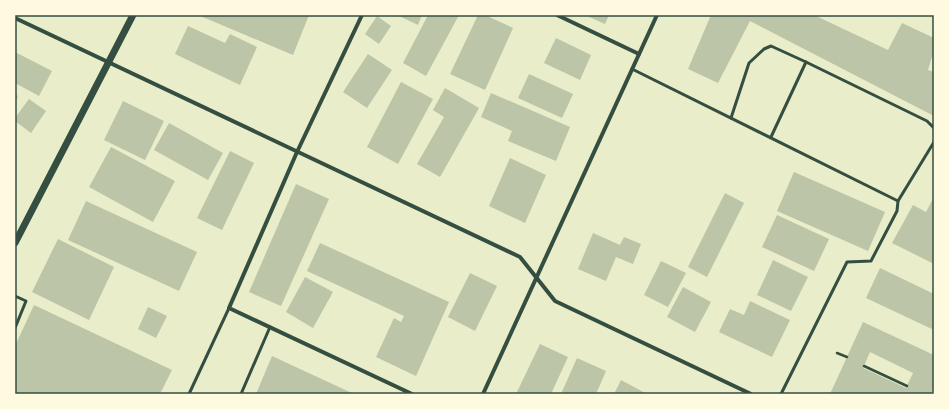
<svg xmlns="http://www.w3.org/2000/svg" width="949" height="409" font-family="'Roboto Condensed',sans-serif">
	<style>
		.building { fill: #bcc5a7; fill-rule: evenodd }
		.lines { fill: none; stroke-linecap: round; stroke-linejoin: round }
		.path { stroke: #344e41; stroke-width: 2.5 }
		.service { stroke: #344e41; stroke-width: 3 }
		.minor { stroke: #344e41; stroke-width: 4 }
		.tertiary { stroke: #344e41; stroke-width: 7 }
		.neatline { fill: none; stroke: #344e41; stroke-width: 1.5 }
	</style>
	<rect width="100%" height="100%" fill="#e9edc9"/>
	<!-- building -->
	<g class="building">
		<path d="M 198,15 L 309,15 L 293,55 Z"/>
		<path d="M 397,15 L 422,15 L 418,25 Z"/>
		<path d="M 428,15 L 459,15 L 426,76 L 403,63 Z"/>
		<path d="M 478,15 L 485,15 L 513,28 L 485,90 L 450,74 Z"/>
		<path d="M 585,15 L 609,15 L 605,24 Z"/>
		<path d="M 711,15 L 814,15 L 888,50 L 902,23 L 934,38 L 934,50 L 928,70 L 934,72 L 934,116 L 750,21 L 718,83 L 688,69 Z"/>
		<path d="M 377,16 L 391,26 L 379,44 L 365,34 Z"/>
		<path d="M 188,26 L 225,43 L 230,34 L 257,47 L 240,85 L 175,54 Z"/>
		<path d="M 556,38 L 591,55 L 580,80 L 544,63 Z"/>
		<path d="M 15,52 L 52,71 L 39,96 L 15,83 Z"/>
		<path d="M 368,54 L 392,70 L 367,108 L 343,92 Z"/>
		<path d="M 529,74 L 573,94 L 562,118 L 518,98 Z"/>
		<path d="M 401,82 L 433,99 L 398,164 L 367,147 Z"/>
		<path d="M 445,88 L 479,108 L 440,177 L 417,164 L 444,117 L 433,110 Z"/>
		<path d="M 491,93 L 570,127 L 556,161 L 508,141 L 512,131 L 481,117 Z"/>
		<path d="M 15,94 L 18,96 L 15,103 Z"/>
		<path d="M 29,99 L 46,111 L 31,133 L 15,121 L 15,118 Z"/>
		<path d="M 123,101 L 164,121 L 145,160 L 104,140 Z"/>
		<path d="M 169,123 L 223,153 L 208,180 L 154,150 Z"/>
		<path d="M 111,147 L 175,181 L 153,222 L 89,187 Z"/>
		<path d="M 230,151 L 254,163 L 222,230 L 197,218 Z"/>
		<path d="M 510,158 L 546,175 L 525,223 L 489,206 Z"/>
		<path d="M 794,172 L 885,212 L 868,251 L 777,211 Z"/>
		<path d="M 296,184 L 329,199 L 281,306 L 249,292 Z"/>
		<path d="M 725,193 L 744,203 L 707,277 L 688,267 Z"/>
		<path d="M 934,197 L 934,264 L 892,243 L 913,205 L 926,212 Z"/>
		<path d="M 86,201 L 197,252 L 179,291 L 68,240 Z"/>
		<path d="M 777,215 L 829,239 L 814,271 L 762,247 Z"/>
		<path d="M 593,233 L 620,245 L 624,237 L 641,244 L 633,264 L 616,257 L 606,281 L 578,269 Z"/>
		<path d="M 58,239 L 114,267 L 89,320 L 32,292 Z"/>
		<path d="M 320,243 L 449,302 L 416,376 L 376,357 L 394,318 L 401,322 L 404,316 L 307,271 Z"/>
		<path d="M 773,260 L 808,277 L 791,311 L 757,295 Z"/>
		<path d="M 661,261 L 686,273 L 668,307 L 644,295 Z"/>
		<path d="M 880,268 L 934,294 L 934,330 L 866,298 Z"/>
		<path d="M 470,273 L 497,286 L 475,331 L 448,317 Z"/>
		<path d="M 305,277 L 333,292 L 313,328 L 286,312 Z"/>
		<path d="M 683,287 L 711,302 L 695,332 L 667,317 Z"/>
		<path d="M 750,301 L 790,320 L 772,357 L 719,332 L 730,309 L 744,315 Z"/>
		<path d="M 34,305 L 172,370 L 160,394 L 15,394 L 15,346 Z"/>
		<path d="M 148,307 L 167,316 L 156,338 L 138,329 Z"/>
		<path d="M 863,322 L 934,355 L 934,386 L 931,394 L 830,394 ZM 870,352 L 913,373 L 906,388 L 863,368 Z"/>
		<path d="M 540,344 L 568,357 L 551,394 L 522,394 L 517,392 Z"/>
		<path d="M 272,356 L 354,394 L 256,394 Z"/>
		<path d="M 577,358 L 606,371 L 596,394 L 561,394 Z"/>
		<path d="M 621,380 L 647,394 L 614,394 Z"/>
	</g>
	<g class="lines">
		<!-- path -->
		<g class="path">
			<path d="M 837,353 L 847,357"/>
			<path d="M 864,366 L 907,386"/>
		</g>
		<!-- service -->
		<g class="service">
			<path d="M 632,69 L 898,201"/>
			<path d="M 731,118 L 749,63 L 764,49 L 771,46 L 806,62"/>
			<path d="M 771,137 L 806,62 L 927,121 L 934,128"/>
			<path d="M 15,296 L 26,301 L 15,328"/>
			<path d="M 189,394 L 229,308"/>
			<path d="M 241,394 L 270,327"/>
			<path d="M 781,394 L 847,262 L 871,261 L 897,211 L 898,201 L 934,142"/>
		</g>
		<!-- minor -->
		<g class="minor">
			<path d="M 362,15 L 297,152 L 229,308 L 412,394"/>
			<path d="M 557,15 L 639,54"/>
			<path d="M 15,18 L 520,257 L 555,301 L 751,394"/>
			<path d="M 483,394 L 657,15"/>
		</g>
		<!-- tertiary -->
		<path class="tertiary" d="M 15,243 L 133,15"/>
	</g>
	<!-- border -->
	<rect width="949" height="409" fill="none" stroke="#fefae0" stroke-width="32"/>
	<rect x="16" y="16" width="917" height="377" class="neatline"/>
</svg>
